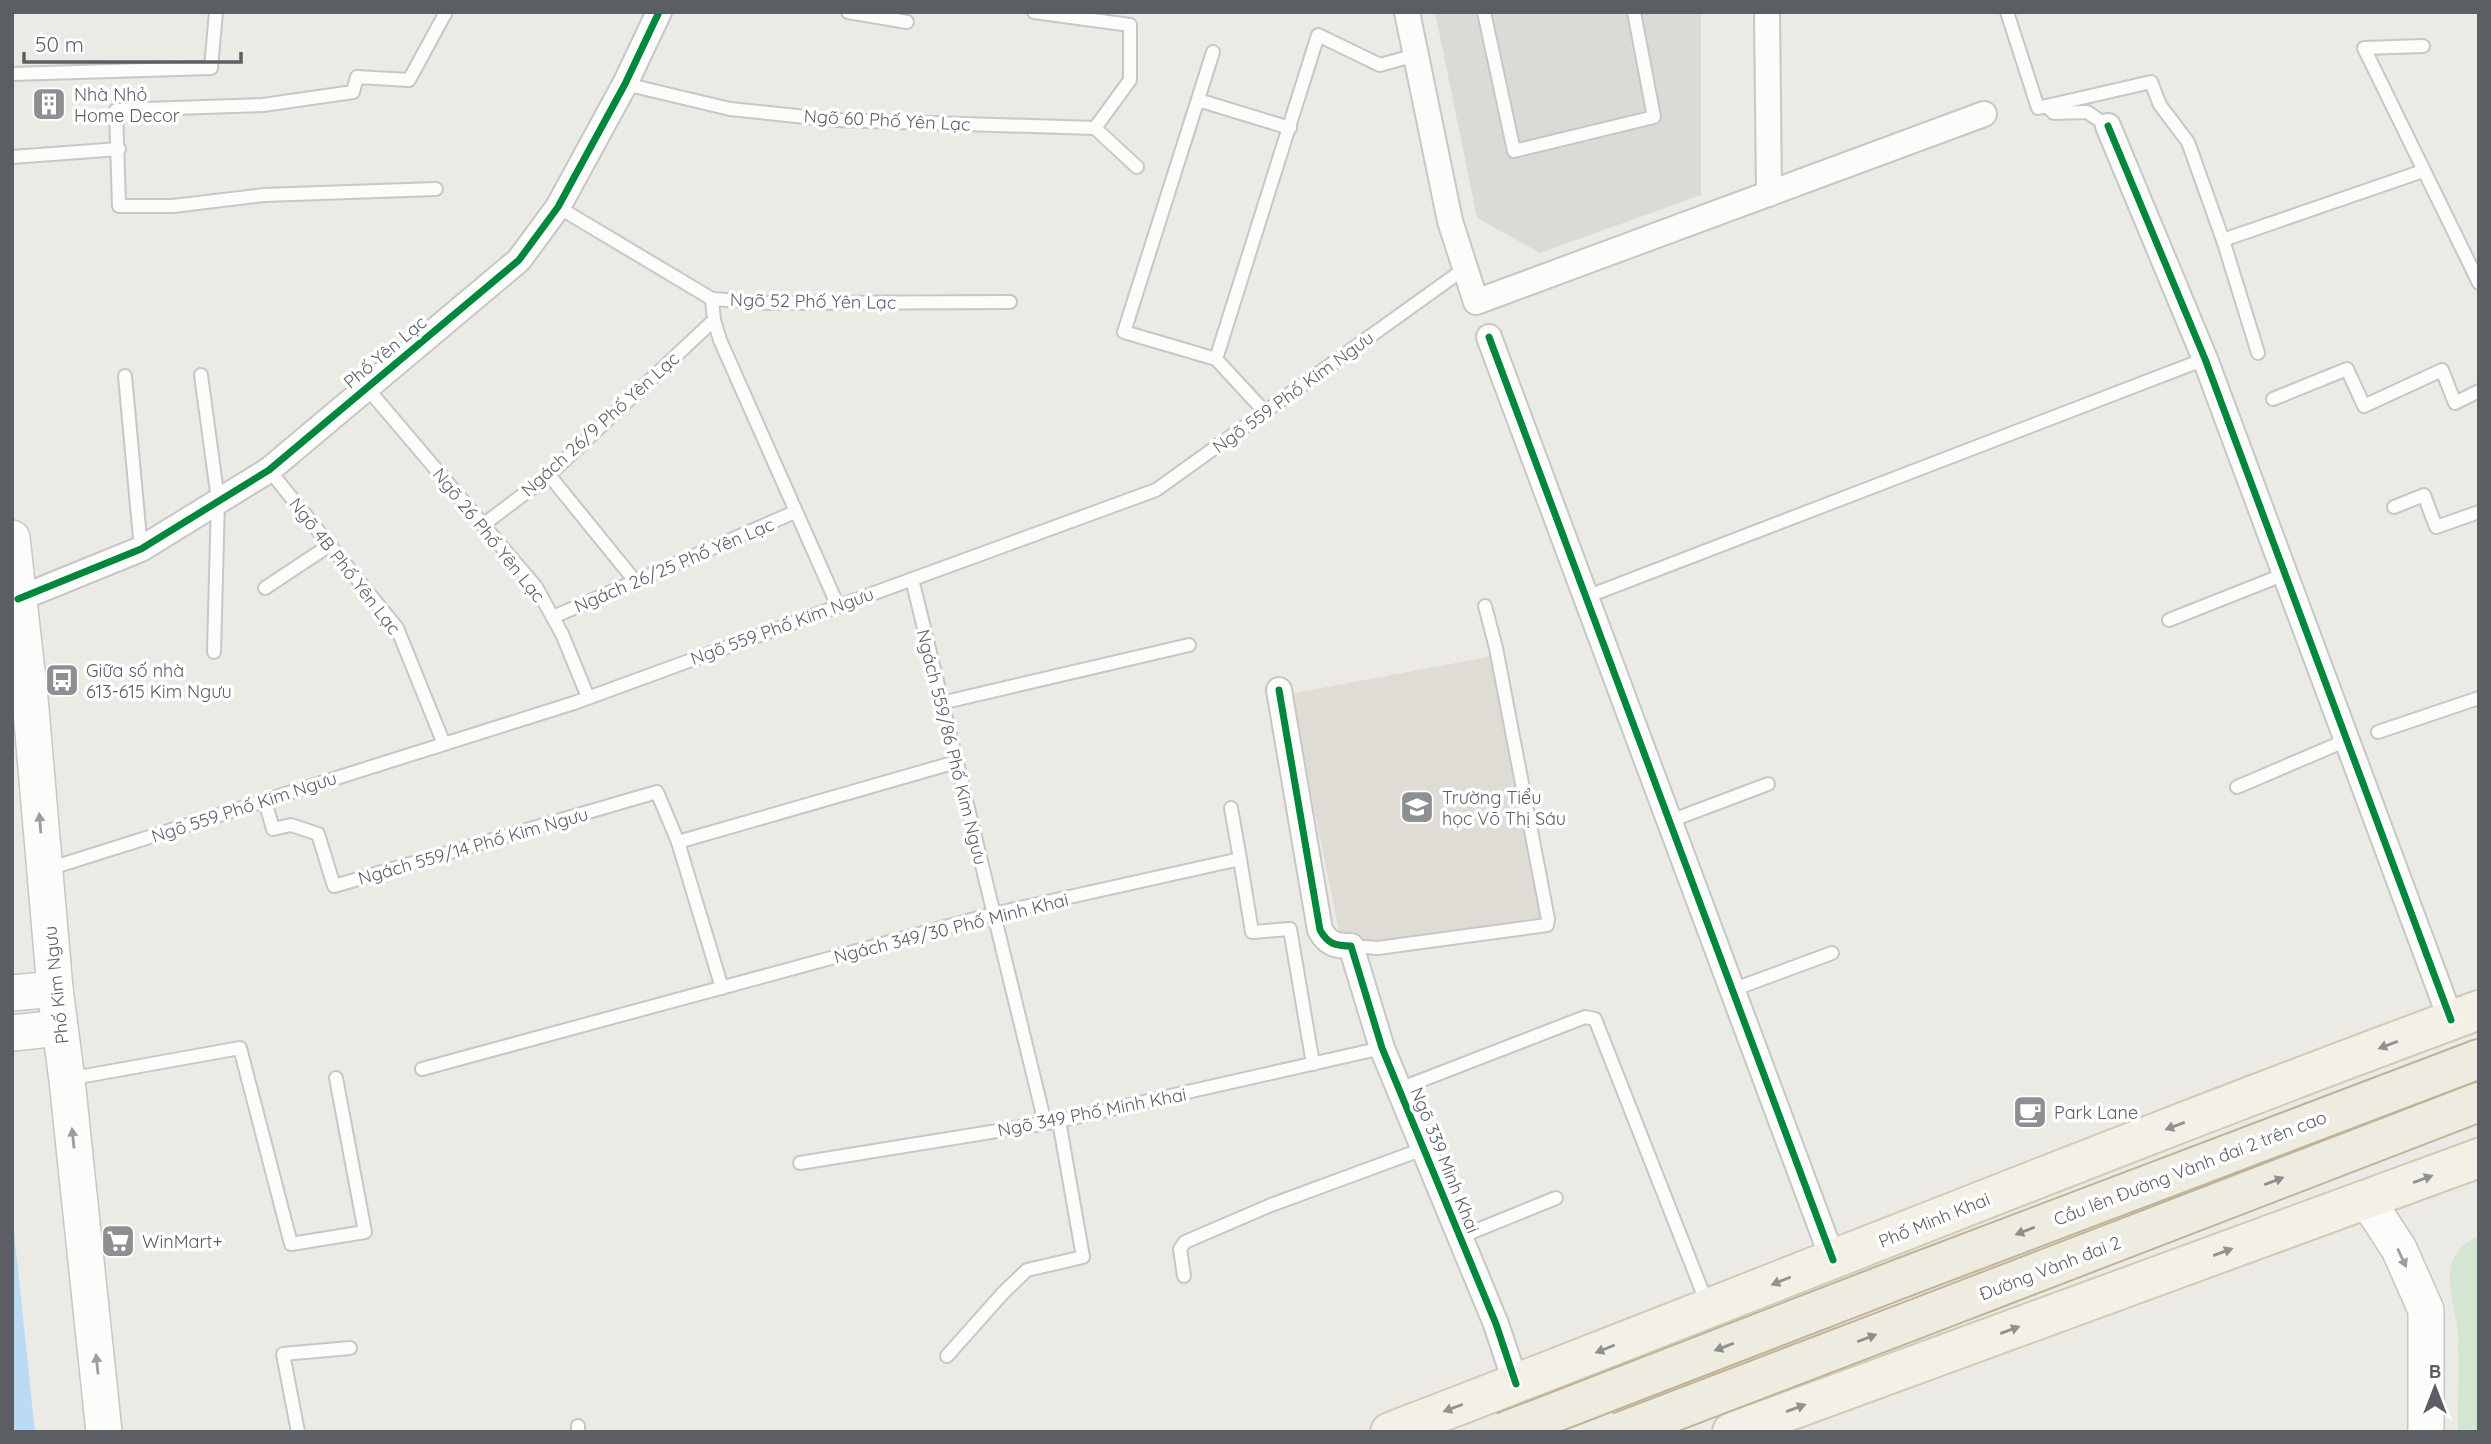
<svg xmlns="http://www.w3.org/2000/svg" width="2491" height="1444" font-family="Quicksand,sans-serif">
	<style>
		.industrial { fill: #dcdad6 }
		.education { fill: #dedcd5 }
		.green { fill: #d3e6d1 }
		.water { fill: #bbdbf4 }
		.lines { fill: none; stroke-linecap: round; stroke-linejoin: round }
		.lane-casing { stroke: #c7c7c7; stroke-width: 16 }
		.street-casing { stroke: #c7c7c7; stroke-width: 28 }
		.secondary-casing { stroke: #c7c7c5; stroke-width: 38 }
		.primary-casing { stroke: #d1cab5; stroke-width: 42 }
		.highway-casing { stroke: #c0b395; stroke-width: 42 }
		.lane { stroke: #fcfcfb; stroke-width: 12 }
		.street { stroke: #fcfcfb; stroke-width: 24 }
		.secondary { stroke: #fcfcfb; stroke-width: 35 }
		.primary { stroke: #f2f0e7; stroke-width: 38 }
		.highway { stroke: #eeebe1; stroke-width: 38 }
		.highway-bridge-casing { stroke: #c0b395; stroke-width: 42; stroke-linecap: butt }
		.highway-bridge { stroke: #eeebe1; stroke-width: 38 }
		.cycleway-casing { stroke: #fff; stroke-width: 11 }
		.cycleway { stroke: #00873e; stroke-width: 7 }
		.oneway { fill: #9b9da0 }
		.oneway2 { fill: #909191 }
		.oneway3 { fill: #8e8f8f }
		.labels { text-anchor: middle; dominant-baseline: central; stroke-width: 7; stroke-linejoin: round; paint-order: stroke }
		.poi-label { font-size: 18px; fill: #5b5e63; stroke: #fff; text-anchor: start }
		.street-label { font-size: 18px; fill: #5b5e63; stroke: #fff }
	</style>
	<rect width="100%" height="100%" fill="#ebeae5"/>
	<!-- industrial -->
	<path class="industrial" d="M 1435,12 L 1701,12 L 1701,195 L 1540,253 L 1477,218 Z"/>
	<!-- education -->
	<path class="education" d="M 1493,656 L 1544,920 L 1386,941 L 1359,940 L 1339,930 L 1290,694 Z"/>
	<!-- green -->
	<path class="green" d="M 2479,1236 L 2479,1432 L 2458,1432 C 2458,1401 2459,1369 2458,1338 C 2457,1301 2431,1256 2479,1236 Z"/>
	<!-- water -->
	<path class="water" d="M 12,1212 L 35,1432 L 12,1432 Z"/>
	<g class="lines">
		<!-- lane casing -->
		<g class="lane-casing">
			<g id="lane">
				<path d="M 848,12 L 907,22"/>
				<path d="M 1034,12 L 1130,25 L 1130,80 L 1095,128"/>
				<path d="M 1484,12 L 1514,151 L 1654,117 L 1634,12"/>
				<path d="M 2007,12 L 2038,108 L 2151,82 L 2160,105 L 2188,142 L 2223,240 L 2258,353"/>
				<path d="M 2423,46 L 2364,48 L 2479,283"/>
				<path d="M 1213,52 L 1124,332 L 1216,359"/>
				<path d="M 12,74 L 211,68 L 216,12"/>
				<path d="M 625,84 L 730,109 L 835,120 L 1095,128 L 1137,167"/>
				<path d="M 1198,100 L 1290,128"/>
				<path d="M 2046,106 L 2054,113 L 2087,112 L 2108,126"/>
				<path d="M 12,157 L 119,149"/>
				<path d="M 436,189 L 264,195 L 173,206 L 119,206 L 116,110 L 263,105 L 353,92 L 357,77 L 409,80 L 446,12"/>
				<path d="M 558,207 L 712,299 L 771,303 L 1010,302"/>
				<path d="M 2223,240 L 2423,171"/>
				<path d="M 712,299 L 714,320 L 720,340 L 838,606"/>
				<path d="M 201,375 L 218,500 L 214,652"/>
				<path d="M 125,376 L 141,549"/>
				<path d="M 367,388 L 536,587 L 562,634 L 588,697"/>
				<path d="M 2273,399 L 2347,369 L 2364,406 L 2442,370 L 2455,403 L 2479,391"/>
				<path d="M 1265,412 L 1216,359 L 1318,35 L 1380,65 L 1416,55"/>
				<path d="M 269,470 L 397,628 L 444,744"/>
				<path d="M 549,475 L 635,581"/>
				<path d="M 2394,507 L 2424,495 L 2436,527 L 2479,512"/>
				<path d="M 483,525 L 549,475 L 714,320"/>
				<path d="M 912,579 L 1045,1123"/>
				<path d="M 265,588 L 330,545"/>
				<path d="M 1586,597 L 2205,359"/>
				<path d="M 553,617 L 795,512"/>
				<path d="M 2169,620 L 2285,574"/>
				<path d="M 941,703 L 1189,645"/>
				<path d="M 2378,732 L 2479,698"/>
				<path d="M 2237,787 L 2347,740"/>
				<path d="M 265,801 L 273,829 L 291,825 L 318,834 L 334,886 L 657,792 L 678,842 L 722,988"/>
				<path d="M 1231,808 L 1240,859"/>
				<path d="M 1670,821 L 1768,784"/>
				<path d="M 678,842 L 956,762"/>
				<path d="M 48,869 L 574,703 L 1156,490 L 1464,269"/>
				<path d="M 1351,946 L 1378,948 L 1547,925 L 1548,919 L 1496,648 L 1485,606"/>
				<path d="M 1732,990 L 1832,953"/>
				<path d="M 422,1069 L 993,914 L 1240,859 L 1252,932 L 1290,929 L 1313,1064"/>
				<path d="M 68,1079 L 240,1048 L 291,1244 L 365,1232 L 336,1078"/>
				<path d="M 1399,1089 L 1585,1017 L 1595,1019 L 1708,1306"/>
				<path d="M 800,1163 L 1059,1121 L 1382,1048"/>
				<path d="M 1460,1237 L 1556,1198"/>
				<path d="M 1184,1276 L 1180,1249 L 1185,1242 L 1271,1205 L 1423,1149"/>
				<path d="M 947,1356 L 1003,1293 L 1027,1270 L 1083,1257 L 1059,1121"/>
				<path d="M 578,1426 L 578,1432"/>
				<path d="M 298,1432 L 283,1354 L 350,1348"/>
			</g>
		</g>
		<!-- street casing -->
		<g class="street-casing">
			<g id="street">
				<path d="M 1407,12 L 1450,221 L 1476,302 L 1984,114"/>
				<path d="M 1767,12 L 1769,194"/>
				<path d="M 2108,126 L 2205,359 L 2451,1020"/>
				<path d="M 1489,337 L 1833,1260"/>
				<path d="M 18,599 L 141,549 L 269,470 L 519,260 L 558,207 L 625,84 L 659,12"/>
				<path d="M 1279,690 L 1320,930 C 1328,944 1335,946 1351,946 L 1382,1048 L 1496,1324 L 1516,1384"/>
			</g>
		</g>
		<!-- secondary casing -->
		<g class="secondary-casing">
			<g id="secondary">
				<path d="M 12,538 L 30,698 L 55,989 L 67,1080 L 104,1432"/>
				<path d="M 12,993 L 55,989"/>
				<path d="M 12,1033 L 60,1028"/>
				<path d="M 2367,1200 L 2399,1249 L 2426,1310 L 2426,1432"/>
			</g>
		</g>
		<!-- primary casing -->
		<g class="primary-casing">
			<g id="primary">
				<path d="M 1390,1432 C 1753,1293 2114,1145 2479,1010"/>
				<path d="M 1732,1432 L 2479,1158"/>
			</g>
		</g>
		<!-- highway casing -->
		<g class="highway-casing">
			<g id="highway">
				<path d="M 1902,1278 L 2479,1059"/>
				<path d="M 1913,1320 L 2479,1102"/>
			</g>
		</g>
		<!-- lane -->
		<use href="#lane" class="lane"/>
		<!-- street -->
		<use href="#street" class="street"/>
		<!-- secondary -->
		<use href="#secondary" class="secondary"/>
		<!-- primary -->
		<use href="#primary" class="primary"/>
		<!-- highway -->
		<use href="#highway" class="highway"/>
		<!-- highway-bridge casing -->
		<g class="highway-bridge-casing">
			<g id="highway-bridge">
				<path d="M 1504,1432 L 1902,1278"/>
				<path d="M 1620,1432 L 1913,1320"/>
			</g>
		</g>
		<!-- highway-bridge -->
		<use href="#highway-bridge" class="highway-bridge"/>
		<!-- cycleway casing -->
		<g class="cycleway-casing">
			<g id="cycleway">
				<path d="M 2108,126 L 2205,359 L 2451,1020"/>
				<path d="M 1489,337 L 1833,1260"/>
				<path d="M 18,599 L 141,549 L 269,470 L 519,260 L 558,207 L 625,84 L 659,12"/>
				<path d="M 1279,690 L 1320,930 C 1328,944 1335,946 1351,946 L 1382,1048 L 1496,1324 L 1516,1384"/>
			</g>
		</g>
		<!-- cycleway -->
		<use href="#cycleway" class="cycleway"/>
	</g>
	<!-- one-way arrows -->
	<defs><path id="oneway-solid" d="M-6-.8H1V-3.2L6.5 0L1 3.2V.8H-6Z" transform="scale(1.75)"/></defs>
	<g class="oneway">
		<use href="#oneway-solid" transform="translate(40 823) rotate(-95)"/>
		<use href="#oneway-solid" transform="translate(73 1138) rotate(-96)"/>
		<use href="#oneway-solid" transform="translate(2402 1258) rotate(65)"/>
		<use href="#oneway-solid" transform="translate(97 1364) rotate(-96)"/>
	</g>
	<g class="oneway2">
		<use href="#oneway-solid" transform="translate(2388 1045) rotate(159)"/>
		<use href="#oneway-solid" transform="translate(2175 1126) rotate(159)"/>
		<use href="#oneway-solid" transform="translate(2423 1179) rotate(-20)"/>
		<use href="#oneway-solid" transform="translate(2223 1252) rotate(-20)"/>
		<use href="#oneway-solid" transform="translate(1781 1281) rotate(158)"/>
		<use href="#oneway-solid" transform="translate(2010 1330) rotate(-20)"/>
		<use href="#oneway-solid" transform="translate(1605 1349) rotate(158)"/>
		<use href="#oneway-solid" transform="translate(1453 1408) rotate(159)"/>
		<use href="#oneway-solid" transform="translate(1796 1408) rotate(-20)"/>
	</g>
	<g class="oneway3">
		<use href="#oneway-solid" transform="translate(2274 1181) rotate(-21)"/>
		<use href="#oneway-solid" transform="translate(2025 1231) rotate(159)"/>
		<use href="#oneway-solid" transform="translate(1867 1338) rotate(-21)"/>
		<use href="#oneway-solid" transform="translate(1724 1347) rotate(159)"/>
	</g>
	<!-- icons -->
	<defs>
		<g id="building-square" transform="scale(1.75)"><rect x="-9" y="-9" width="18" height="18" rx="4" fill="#8d8f90" stroke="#fff"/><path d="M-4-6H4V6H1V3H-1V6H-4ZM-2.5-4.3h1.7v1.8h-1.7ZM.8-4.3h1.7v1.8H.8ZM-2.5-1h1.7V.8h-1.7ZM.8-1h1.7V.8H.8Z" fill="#fff"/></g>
		<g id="bus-square" transform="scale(1.75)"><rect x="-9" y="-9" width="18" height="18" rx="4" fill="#8d8f90" stroke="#fff"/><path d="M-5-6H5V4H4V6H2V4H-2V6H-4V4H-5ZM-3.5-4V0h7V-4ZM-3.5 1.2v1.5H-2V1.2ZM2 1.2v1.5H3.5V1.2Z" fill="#fff"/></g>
		<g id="school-square" transform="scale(1.75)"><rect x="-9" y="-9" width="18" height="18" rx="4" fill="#8d8f90" stroke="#fff"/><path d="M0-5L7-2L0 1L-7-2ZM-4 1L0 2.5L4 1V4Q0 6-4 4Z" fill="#fff"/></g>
		<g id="cafe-square" transform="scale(1.75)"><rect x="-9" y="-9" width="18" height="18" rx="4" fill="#8d8f90" stroke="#fff"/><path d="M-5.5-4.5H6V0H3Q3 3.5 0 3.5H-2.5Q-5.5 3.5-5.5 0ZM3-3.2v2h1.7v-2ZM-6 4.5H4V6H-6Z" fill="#fff"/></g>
		<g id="supermarket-square" transform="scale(1.75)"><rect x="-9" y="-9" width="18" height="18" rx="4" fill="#8d8f90" stroke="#fff"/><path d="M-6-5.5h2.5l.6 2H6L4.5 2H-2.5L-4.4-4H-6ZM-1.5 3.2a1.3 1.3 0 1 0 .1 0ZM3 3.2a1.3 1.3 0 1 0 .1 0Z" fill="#fff"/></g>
	</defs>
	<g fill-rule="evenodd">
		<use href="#building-square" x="49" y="104"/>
		<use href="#bus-square" x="62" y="680"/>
		<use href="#school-square" x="1417" y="807"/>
		<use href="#cafe-square" x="2030" y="1112"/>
		<use href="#supermarket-square" x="118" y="1241"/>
	</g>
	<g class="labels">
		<!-- poi labels -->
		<g class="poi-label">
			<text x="74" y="94">Nhà Nhỏ<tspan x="74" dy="21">Home Decor</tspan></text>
			<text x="86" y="670">Giữa số nhà<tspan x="86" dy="21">613-615 Kim Ngưu</tspan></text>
			<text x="1442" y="797">Trường Tiểu<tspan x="1442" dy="21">học Võ Thị Sáu</tspan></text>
			<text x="2054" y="1112">Park Lane</text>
			<text x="142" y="1241">WinMart+</text>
		</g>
		<!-- street labels -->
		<g class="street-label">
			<text transform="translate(887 120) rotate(3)">Ngõ 60 Phố Yên Lạc</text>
			<text transform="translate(813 301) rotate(1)">Ngõ 52 Phố Yên Lạc</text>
			<text transform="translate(385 352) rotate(-40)">Phố Yên Lạc</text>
			<text transform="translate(1293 392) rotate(-36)">Ngõ 559 Phố Kim Ngưu</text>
			<text transform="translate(600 424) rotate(-42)">Ngách 26/9 Phố Yên Lạc</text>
			<text transform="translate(489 535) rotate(51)">Ngõ 26 Phố Yên Lạc</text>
			<text transform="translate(674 565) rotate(-23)">Ngách 26/25 Phố Yên Lạc</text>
			<text transform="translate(345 566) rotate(52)">Ngõ 4B Phố Yên Lạc</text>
			<text transform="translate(782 626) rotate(-20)">Ngõ 559 Phố Kim Ngưu</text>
			<text transform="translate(952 747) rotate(76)">Ngách 559/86 Phố Kim Ngưu</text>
			<text transform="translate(244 807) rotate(-18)">Ngõ 559 Phố Kim Ngưu</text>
			<text transform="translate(473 846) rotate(-16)">Ngách 559/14 Phố Kim Ngưu</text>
			<text transform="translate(951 928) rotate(-14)">Ngách 349/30 Phố Minh Khai</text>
			<text transform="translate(56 985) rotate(-96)">Phố Kim Ngưu</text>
			<text transform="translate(1092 1112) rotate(-11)">Ngõ 349 Phố Minh Khai</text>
			<text transform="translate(1445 1160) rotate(68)">Ngõ 339 Minh Khai</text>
			<text transform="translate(2190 1168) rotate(-21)">Cầu lên Đường Vành đai 2 trên cao</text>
			<text transform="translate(1934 1220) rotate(-22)">Phố Minh Khai</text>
			<text transform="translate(2050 1268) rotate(-21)">Đường Vành đai 2</text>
		</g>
	</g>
	<!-- border -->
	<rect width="2491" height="1444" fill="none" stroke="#5b5e63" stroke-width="28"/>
	<!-- north arrow -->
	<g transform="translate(2435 1388)" stroke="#ffffff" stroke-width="5" paint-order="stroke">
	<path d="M0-5L12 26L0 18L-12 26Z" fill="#5b5e63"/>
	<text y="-10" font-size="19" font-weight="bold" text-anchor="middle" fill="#5b5e63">B</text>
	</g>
	<!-- scale -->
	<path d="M24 52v10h217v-10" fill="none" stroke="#5b5e63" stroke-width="3.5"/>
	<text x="35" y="52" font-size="21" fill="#5b5e63" stroke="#ffffff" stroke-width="5" paint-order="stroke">50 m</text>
</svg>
